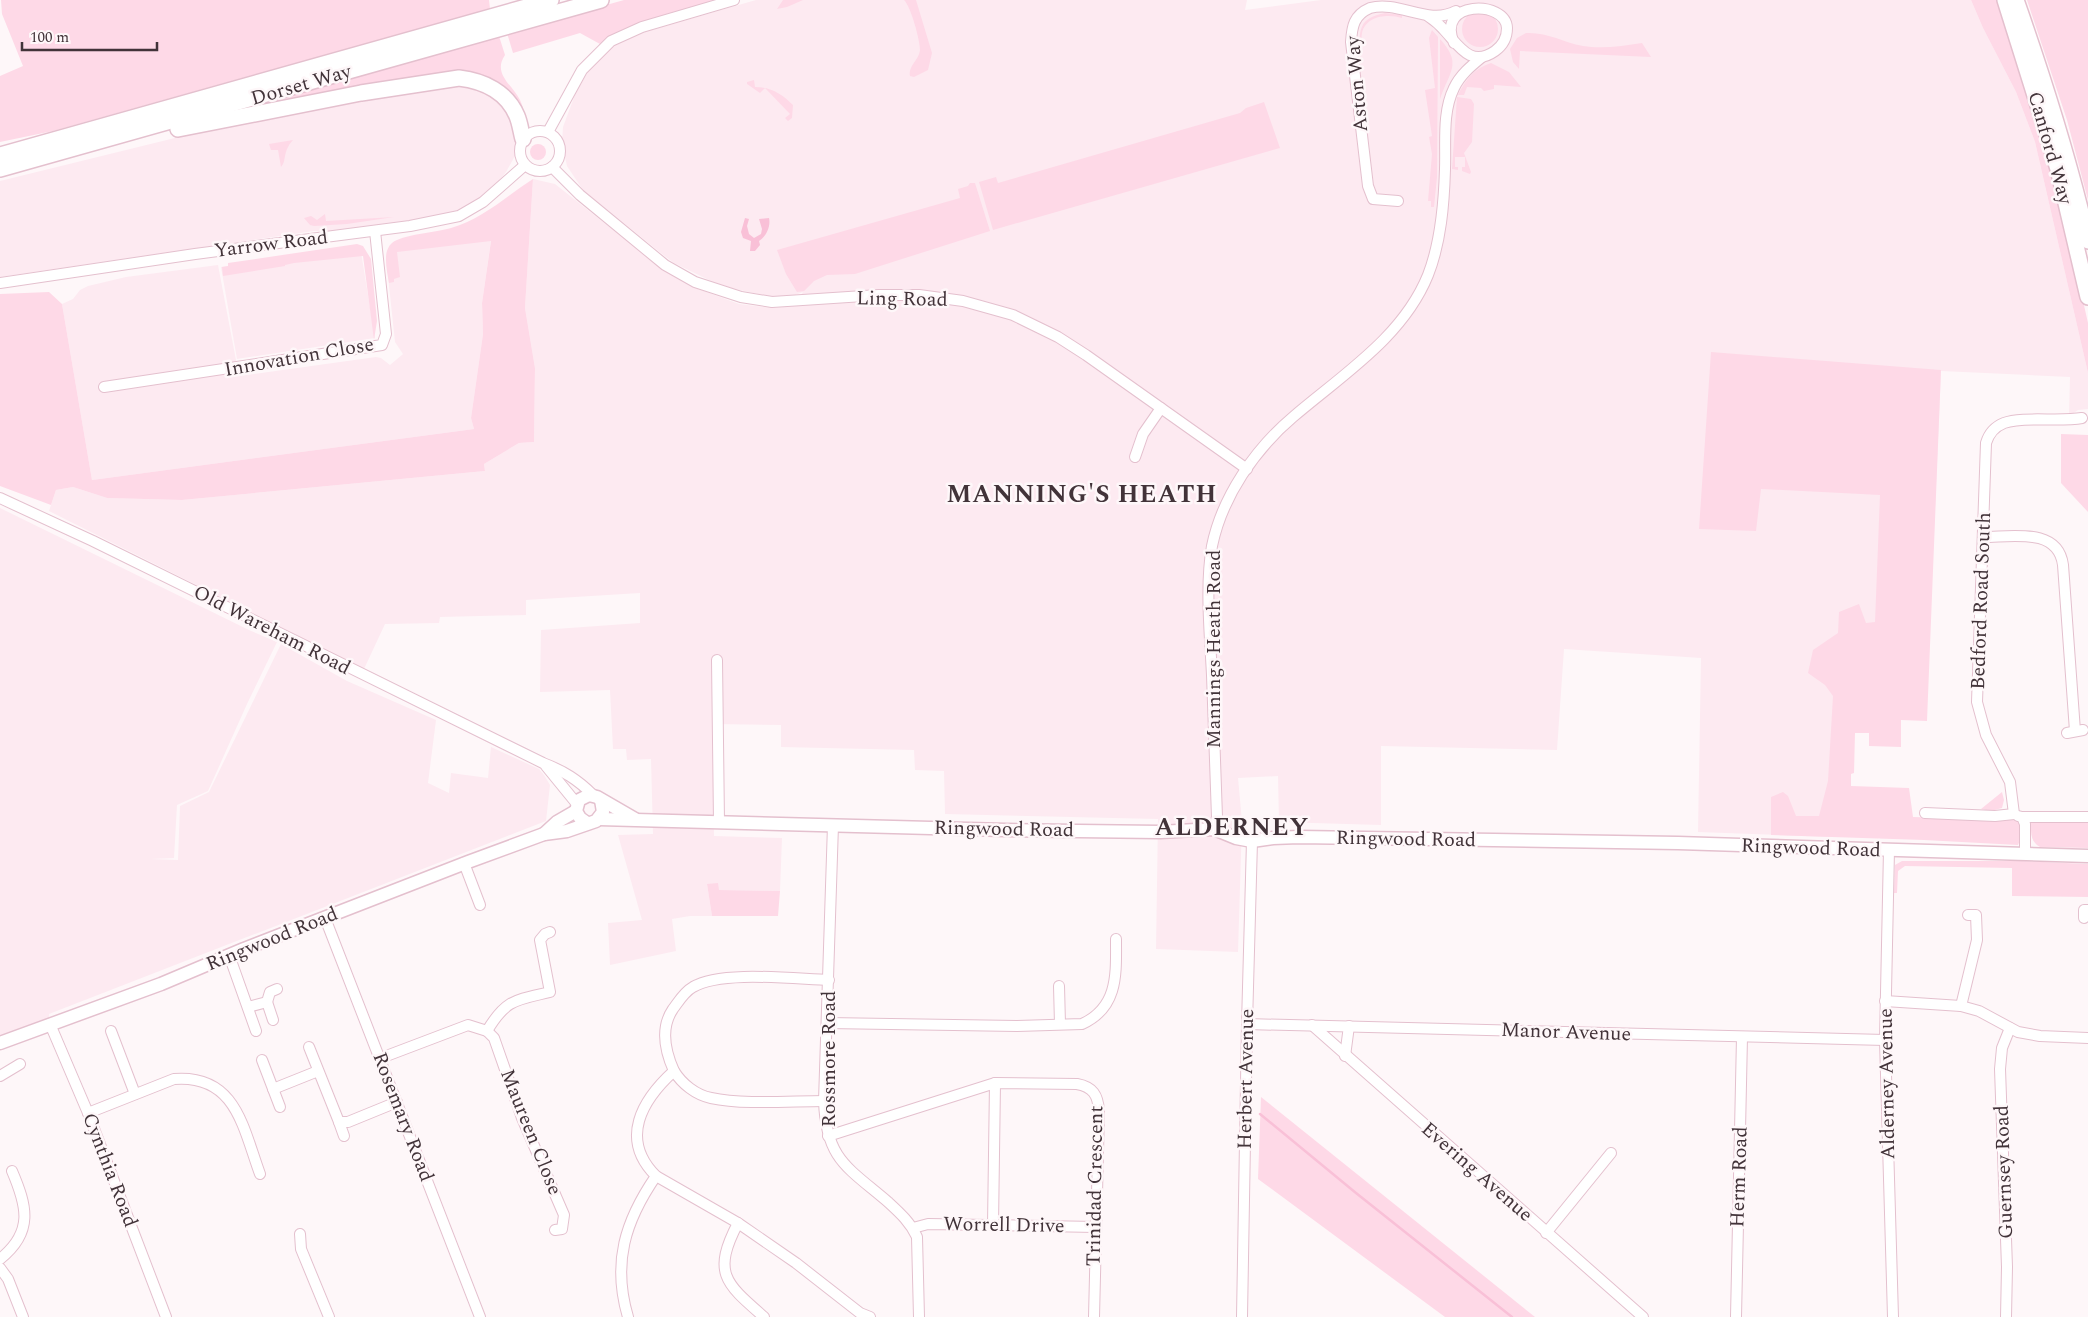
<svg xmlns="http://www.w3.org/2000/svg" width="2088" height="1317" font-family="Spectral,serif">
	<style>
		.built { fill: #fdeaf1 }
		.green { fill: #fed9e7 }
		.water { fill: #f9c0d7 }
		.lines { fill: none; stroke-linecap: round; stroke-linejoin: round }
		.stream { stroke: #f9c0d7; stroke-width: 2.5 }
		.minor-casing { stroke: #e4c0ce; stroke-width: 12 }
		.major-casing { stroke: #e4c0ce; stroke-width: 15 }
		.highway-casing { stroke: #e4c0ce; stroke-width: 18 }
		.minor { stroke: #fff; stroke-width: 10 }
		.major { stroke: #fff; stroke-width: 12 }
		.highway { stroke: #fff; stroke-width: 15 }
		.labels { text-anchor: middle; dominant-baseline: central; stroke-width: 5; stroke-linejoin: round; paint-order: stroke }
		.street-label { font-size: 20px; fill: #423339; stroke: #fef7f9 }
		.district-label { font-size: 25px; font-weight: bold; letter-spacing: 1px; fill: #423339; stroke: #fef7f9 }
	</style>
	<rect width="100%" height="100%" fill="#fef7f9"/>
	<!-- built -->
	<g class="built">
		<path d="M 756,0 L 1247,0 L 1245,10 L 1321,0 L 1971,0 L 1983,28 L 2016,92 L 2035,142 L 2088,373 L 2088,409 L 2078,410 L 2069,416 L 2070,377 L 1941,371 L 1927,694 L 1842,692 L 1830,837 L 1698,832 L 1701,658 L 1564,649 L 1557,750 L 1381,746 L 1381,825 L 1279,822 L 1278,776 L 1238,778 L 1242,822 L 1238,952 L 1156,949 L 1158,819 L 945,814 L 944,771 L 915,770 L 914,750 L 781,747 L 781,725 L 712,724 L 714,836 L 782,838 L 780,891 L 719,890 L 707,884 L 712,916 L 690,916 L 672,919 L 676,951 L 610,965 L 608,923 L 642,920 L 618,835 L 653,834 L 651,759 L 627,760 L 626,749 L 613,749 L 610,690 L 540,692 L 541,630 L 640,623 L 640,593 L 526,600 L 526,615 L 440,617 L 439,623 L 385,624 L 364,669 L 49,511 L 56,490 L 73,487 L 107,498 L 182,500 L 485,471 L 484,464 L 519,443 L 534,442 L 535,368 L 525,308 L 533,179 L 555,184 L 665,271 L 693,287 L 739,304 L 772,308 L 793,306 L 803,292 L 790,297 L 768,296 L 735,289 L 715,283 L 674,263 L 662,254 L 583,190 L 567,166 L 562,144 L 563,127 L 576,92 L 588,72 L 614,45 L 645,32 Z"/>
		<path d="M 455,85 L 471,86 L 496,98 L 506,108 L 517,136 L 516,154 L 506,172 L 499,181 L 472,205 L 452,213 L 400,222 L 336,231 L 314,231 L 0,277 L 0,181 L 183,136 L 367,99 Z"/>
		<path d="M 491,240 L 482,303 L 483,334 L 471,418 L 474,429 L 92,480 L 62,304 L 73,299 L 80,290 L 88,286 L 126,277 L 218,265 L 239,376 L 376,357 L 381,358 L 390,365 L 403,354 L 395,342 L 386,257 L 387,250 Z"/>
		<path d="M 361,252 L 375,338 L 237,359 L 221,267 Z"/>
		<path d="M 0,508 L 249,630 L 277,642 L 247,704 L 208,791 L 177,805 L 174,858 L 151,859 L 178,860 L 180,806 L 209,792 L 281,644 L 347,681 L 436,720 L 428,783 L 449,793 L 451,773 L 488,778 L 491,747 L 539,769 L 544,775 L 550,785 L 546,821 L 49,1014 L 50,1024 L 0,1043 Z"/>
	</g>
	<!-- green -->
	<g class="green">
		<path d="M 1,0 L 489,0 L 490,9 L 53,131 L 0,142 L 0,76 L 23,66 L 2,14 Z"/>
		<path d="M 624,0 L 716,0 C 677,12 634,20 600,44 L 580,33 L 513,53 L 507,33 Z"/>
		<path d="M 783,0 L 803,0 L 787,7 L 777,9 Z"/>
		<path d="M 904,0 L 916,0 L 932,53 L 928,70 L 914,77 L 910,76 C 908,66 919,60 920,50 C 920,40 911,7 904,0 Z"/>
		<path d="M 1971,0 L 2001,0 L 2056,181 L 2088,323 L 2088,373 L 2035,142 L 2016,92 L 1983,28 Z"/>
		<path d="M 2027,0 L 2088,0 L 2088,200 L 2067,120 Z"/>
		<circle cx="1480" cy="29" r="18"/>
		<path d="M 1385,13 L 1402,15 L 1402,18 C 1389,14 1366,15 1362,33 C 1361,38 1362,46 1362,52 L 1360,53 C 1359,29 1359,18 1385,13 Z"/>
		<path d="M 1432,30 L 1438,37 L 1437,177 L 1434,207 L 1431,207 L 1431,201 L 1428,201 L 1432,154 L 1429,137 L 1432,136 L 1425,90 L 1435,88 L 1429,38 Z"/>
		<path d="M 1526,33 C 1548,32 1562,42 1583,46 C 1602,49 1623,46 1642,43 L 1651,57 L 1520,51 L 1519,69 L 1513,62 L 1510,49 L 1517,38 Z"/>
		<path d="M 499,36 L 505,55 C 492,74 513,85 520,100 C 523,106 524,113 526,119 L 481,78 L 256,108 L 255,105 Z"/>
		<path d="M 1440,39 C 1463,64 1449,72 1440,99 Z"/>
		<path d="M 1491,63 L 1509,72 L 1521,87 L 1494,85 L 1494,89 L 1484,91 L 1481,88 L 1467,87 L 1464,95 L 1458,95 C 1465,80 1475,68 1491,63 Z"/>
		<path d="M 754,80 L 755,87 C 771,87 782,94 793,105 L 792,118 L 788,121 L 785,118 L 790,114 L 765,88 L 760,93 L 747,84 L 747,82 Z"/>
		<path d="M 1457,97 L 1471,99 L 1474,104 L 1472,142 L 1464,153 L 1471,172 L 1470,174 L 1462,171 L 1462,167 L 1465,167 L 1465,157 L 1455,157 L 1455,167 L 1458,167 L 1458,170 L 1452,169 Z"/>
		<path d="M 1264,102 L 1280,148 L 993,230 L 979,182 L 996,177 L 998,183 L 1240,113 L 1246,108 Z"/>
		<path d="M 293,140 C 282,152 287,161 281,167 L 278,150 L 271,150 L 269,144 Z"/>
		<circle cx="538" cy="152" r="8"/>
		<path d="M 533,179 L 525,308 L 535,368 L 534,442 L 519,443 L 484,464 L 485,471 L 182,500 L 107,498 L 73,487 L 56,490 L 51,505 L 0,486 L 0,294 L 49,292 L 62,304 L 92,480 L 474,429 L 471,418 L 483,334 L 482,303 L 491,241 L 397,252 L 400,277 L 394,279 L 394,282 L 389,283 C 387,271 382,251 392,243 C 401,235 437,232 451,228 C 483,219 506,196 533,179 Z"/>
		<path d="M 970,183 L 975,183 L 990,231 L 855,274 L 827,275 L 814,281 L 804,291 L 797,292 L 786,274 L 777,250 L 960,198 L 958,189 L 968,186 Z"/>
		<path d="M 325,214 L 326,221 L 394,217 L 347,224 L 314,226 L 310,225 L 304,218 L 311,216 L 317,220 Z"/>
		<path d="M 357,244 L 363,246 L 371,259 L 377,321 L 374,340 L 368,343 L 317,352 L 315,350 L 374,340 L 363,256 L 294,263 L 285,265 L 285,266 L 223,276 L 222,267 L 228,266 L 228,263 Z"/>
		<path d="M 1711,352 L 1941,370 L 1927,721 L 1901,720 L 1901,747 L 1869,746 L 1869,733 L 1855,733 L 1854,773 L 1851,774 L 1851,786 L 1909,788 L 1913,817 L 2018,820 C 2022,828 2022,837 2018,845 L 1924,840 L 1771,835 L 1771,797 L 1783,792 L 1788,796 L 1796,816 L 1819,816 L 1828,781 L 1833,696 L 1825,685 L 1808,673 L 1813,650 L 1838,633 L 1839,612 L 1859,604 L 1866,623 L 1875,622 L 1880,495 L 1761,489 L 1756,531 L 1699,529 Z"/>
		<path d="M 2061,434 L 2088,435 L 2088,512 L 2061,483 Z"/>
		<path d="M 2002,792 L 2004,800 L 2002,808 L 1991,811 L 1981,809 Z"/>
		<path d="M 2033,820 L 2088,821 L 2088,848 L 2040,847 C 2030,841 2031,833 2031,823 Z"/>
		<path d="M 1902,861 L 2022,861 L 2088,864 L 2088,897 L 2012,896 L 2012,868 L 1905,866 L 1898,871 L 1897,893 L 1894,893 L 1895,865 Z"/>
		<path d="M 718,883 L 719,890 L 780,891 L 778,916 L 712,916 L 707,884 Z"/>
		<path d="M 1261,1097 L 1535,1317 L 1445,1317 L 1258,1179 Z"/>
	</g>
	<!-- water -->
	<path class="water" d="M 745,218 L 749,219 L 747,226 L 749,234 L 754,238 L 761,234 L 762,229 L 759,219 L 769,218 C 771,226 766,237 759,241 L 760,245 L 755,251 L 750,251 L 751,241 L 743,238 L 741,232 Z"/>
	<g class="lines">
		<!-- stream -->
		<path class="stream" d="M 1260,1114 L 1356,1193 L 1512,1317"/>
		<!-- minor casing -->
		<g class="minor-casing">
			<g id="minor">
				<path d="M 1428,16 C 1434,20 1440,25 1445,31 C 1459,46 1471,68 1495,51 C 1502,46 1507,38 1507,28 C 1506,0 1435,0 1454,43"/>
				<circle cx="540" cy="151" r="20"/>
				<path d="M 548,132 L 582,70 L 611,41 L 642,27 L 734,0"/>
				<path d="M 552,167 L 580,195 L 665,265 L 695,282 L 741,297 L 772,302 L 879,295 L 919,295 L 963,301 L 1013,315 L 1058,337 L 1086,355 L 1247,469"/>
				<path d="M 1398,201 L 1373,199 L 1368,186 L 1351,42 C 1352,26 1354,15 1370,8 C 1399,0 1428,26 1456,11"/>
				<path d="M 0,283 L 195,254 L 410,226 L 459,216 L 483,202 L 525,165"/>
				<path d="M 104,387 L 382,345 L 386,334 L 375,231"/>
				<path d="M 1135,457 L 1143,434 L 1161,408"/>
				<path d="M 0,498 L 93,541 L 543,763 C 564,771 578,780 593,795"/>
				<path d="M 1983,537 C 2012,537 2058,527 2063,565 L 2075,731"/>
				<path d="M 717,660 L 719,822"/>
				<path d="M 2067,733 L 2083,730"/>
				<path d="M 546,766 L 577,804"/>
				<path d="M 1925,813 L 1995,816 L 2014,814"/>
				<path d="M 2014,814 L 2010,782 L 1986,735 L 1977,702 L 1986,443 C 1989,433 1994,427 2004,423 C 2022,416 2060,422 2082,418"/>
				<path d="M 2018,816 L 2022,817 L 2025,824 L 2025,853"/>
				<path d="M 2022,817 L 2088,817"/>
				<path d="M 833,825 L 824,1101 C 826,1159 847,1167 888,1202 C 900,1213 910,1222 917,1237 L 919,1317"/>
				<path d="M 1214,829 L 1217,817 C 1215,770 1214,722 1212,675 C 1210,635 1205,585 1212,546 C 1222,497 1255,449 1293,417 C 1342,375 1403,337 1428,275 C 1441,242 1444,204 1445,169 C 1446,143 1442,112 1454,88 C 1460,75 1471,66 1482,57"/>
				<path d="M 1889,850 L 1885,1040 L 1893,1317"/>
				<path d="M 464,863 L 480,905"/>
				<path d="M 325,918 L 480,1317"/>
				<path d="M 2084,918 L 2084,910 L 2088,910"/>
				<path d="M 229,955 L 256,1031"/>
				<path d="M 1059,986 L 1060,1024"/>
				<path d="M 1885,1001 L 1961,1006 L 1979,1011 L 2018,1032 L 2040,1036 L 2088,1038"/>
				<path d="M 267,1002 L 273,1020"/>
				<path d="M 1961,1006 L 1977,940 L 1976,915 L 1968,915"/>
				<path d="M 248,1007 L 267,1002 L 270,992 L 277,989"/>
				<path d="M 827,1023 L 1017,1026 L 1082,1024 C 1119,1007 1116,973 1116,939"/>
				<path d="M 50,1024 L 88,1113 L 166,1317"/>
				<path d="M 1247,1024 L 1885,1040"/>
				<path d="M 1312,1025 L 1643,1317"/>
				<path d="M 111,1031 L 135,1094"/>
				<path d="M 487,1031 L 494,1038 L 522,1118 L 564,1215 L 562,1229 L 555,1230"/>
				<path d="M 309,1047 L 339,1122 L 348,1122 L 397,1102"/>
				<path d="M 1345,1056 L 1349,1026"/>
				<path d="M 381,1058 L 468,1025 L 487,1031 C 506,999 516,1000 550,992 L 540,940 L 545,934 L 550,932"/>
				<path d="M 262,1060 L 280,1107"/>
				<path d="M 674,1071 C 682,1084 696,1095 711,1098 C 743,1105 791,1101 824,1101"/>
				<path d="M 0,1076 L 20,1064"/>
				<path d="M 273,1089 L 318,1071"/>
				<path d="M 88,1113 L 174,1079 C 236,1074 243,1128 260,1174"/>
				<path d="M 339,1122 L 344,1136"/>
				<path d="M 828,1136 L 995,1083 L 1077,1084 C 1093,1087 1098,1095 1099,1111 L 1094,1317"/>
				<path d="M 656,1176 L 738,1223 L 796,1263 L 860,1313 L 870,1317"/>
				<path d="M 738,1223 C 712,1273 725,1283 764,1317"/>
				<path d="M 993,1225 L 995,1083"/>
				<path d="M 913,1228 L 928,1224 L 1096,1227"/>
				<path d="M 1546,1233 L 1611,1153"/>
				<path d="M 300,1234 L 301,1249 L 329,1317"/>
				<path d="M 0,1259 C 34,1232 27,1206 12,1171"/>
				<path d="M 0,1268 L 8,1279 L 23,1317"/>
				<path d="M 628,1317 C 612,1263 625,1221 656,1176 C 619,1139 642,1100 674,1071 C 665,1051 660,1028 673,1009 C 679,1001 684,992 693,987 C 721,970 795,979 829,980"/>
				<path d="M 1242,1317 L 1247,1024 L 1252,841"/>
				<path d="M 1736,1317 L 1742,1037"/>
				<path d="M 2006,1317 L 2007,1267 L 2000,1069 L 2002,1048 L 2010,1028"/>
			</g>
		</g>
		<!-- major casing -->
		<g class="major-casing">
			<g id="major">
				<path d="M 599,819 L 1006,830 L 1160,832 L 1214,829 L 1236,838 L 1252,841 L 1273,838 L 1299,837 L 1678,843 L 2088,856"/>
				<path d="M 587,823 L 580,818 L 576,811 L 579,800 L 589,795 L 597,797 L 635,819"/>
				<path d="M 544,834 L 557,822 L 576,811"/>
				<path d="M 0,1043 L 161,984 L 244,949 L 468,862 L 544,834 L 567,831 L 596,821 L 603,812 L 601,800"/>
			</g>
		</g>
		<!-- highway casing -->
		<g class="highway-casing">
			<g id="highway">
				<path d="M 2005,0 L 2058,169 L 2088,297"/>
				<path d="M 2016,0 C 2044,80 2069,159 2088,241"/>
				<path d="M 178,129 L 361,93 L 459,78 C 484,81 507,92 517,116 C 520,123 521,132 523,139"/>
				<path d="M 0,155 L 551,0"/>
				<path d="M 0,169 L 601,0"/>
			</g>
		</g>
		<!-- minor -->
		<use href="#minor" class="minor"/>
		<!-- major -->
		<use href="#major" class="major"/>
		<!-- highway -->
		<use href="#highway" class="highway"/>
	</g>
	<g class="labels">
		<!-- street labels -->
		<g class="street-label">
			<text transform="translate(1357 84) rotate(-95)">Aston Way</text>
			<text transform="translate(301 85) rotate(-16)">Dorset Way</text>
			<text transform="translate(2050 148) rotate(74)">Canford Way</text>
			<text transform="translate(271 244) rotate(-7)">Yarrow Road</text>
			<text transform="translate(902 299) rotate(1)">Ling Road</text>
			<text transform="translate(299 357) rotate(-10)">Innovation Close</text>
			<text transform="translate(1981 601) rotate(-88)">Bedford Road South</text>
			<text transform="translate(272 630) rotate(27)">Old Wareham Road</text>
			<text transform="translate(1214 649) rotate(-90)">Mannings Heath Road</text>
			<text transform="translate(1004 829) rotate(1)">Ringwood Road</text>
			<text transform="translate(1406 839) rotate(1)">Ringwood Road</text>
			<text transform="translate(1811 848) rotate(2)">Ringwood Road</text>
			<text transform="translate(272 939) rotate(-22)">Ringwood Road</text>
			<text transform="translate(1566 1032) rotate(2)">Manor Avenue</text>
			<text transform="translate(829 1059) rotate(-90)">Rossmore Road</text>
			<text transform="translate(1246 1079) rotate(-89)">Herbert Avenue</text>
			<text transform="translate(1887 1084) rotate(-91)">Alderney Avenue</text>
			<text transform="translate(403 1117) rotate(69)">Rosemary Road</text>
			<text transform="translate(531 1132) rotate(68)">Maureen Close</text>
			<text transform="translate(110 1170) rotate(69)">Cynthia Road</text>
			<text transform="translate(1477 1172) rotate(41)">Evering Avenue</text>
			<text transform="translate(2004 1172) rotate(-92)">Guernsey Road</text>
			<text transform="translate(1739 1177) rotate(-88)">Herm Road</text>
			<text transform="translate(1095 1186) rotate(-89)">Trinidad Crescent</text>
			<text transform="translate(1004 1225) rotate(1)">Worrell Drive</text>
		</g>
		<!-- district labels -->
		<g class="district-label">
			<text x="1082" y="495">MANNING'S HEATH</text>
			<text x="1232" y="828">ALDERNEY</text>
		</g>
	</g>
	<!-- scale -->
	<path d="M22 42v8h135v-8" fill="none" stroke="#423339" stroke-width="2.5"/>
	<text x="30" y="42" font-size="15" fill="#423339" stroke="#fef7f9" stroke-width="4" paint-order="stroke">100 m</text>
</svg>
